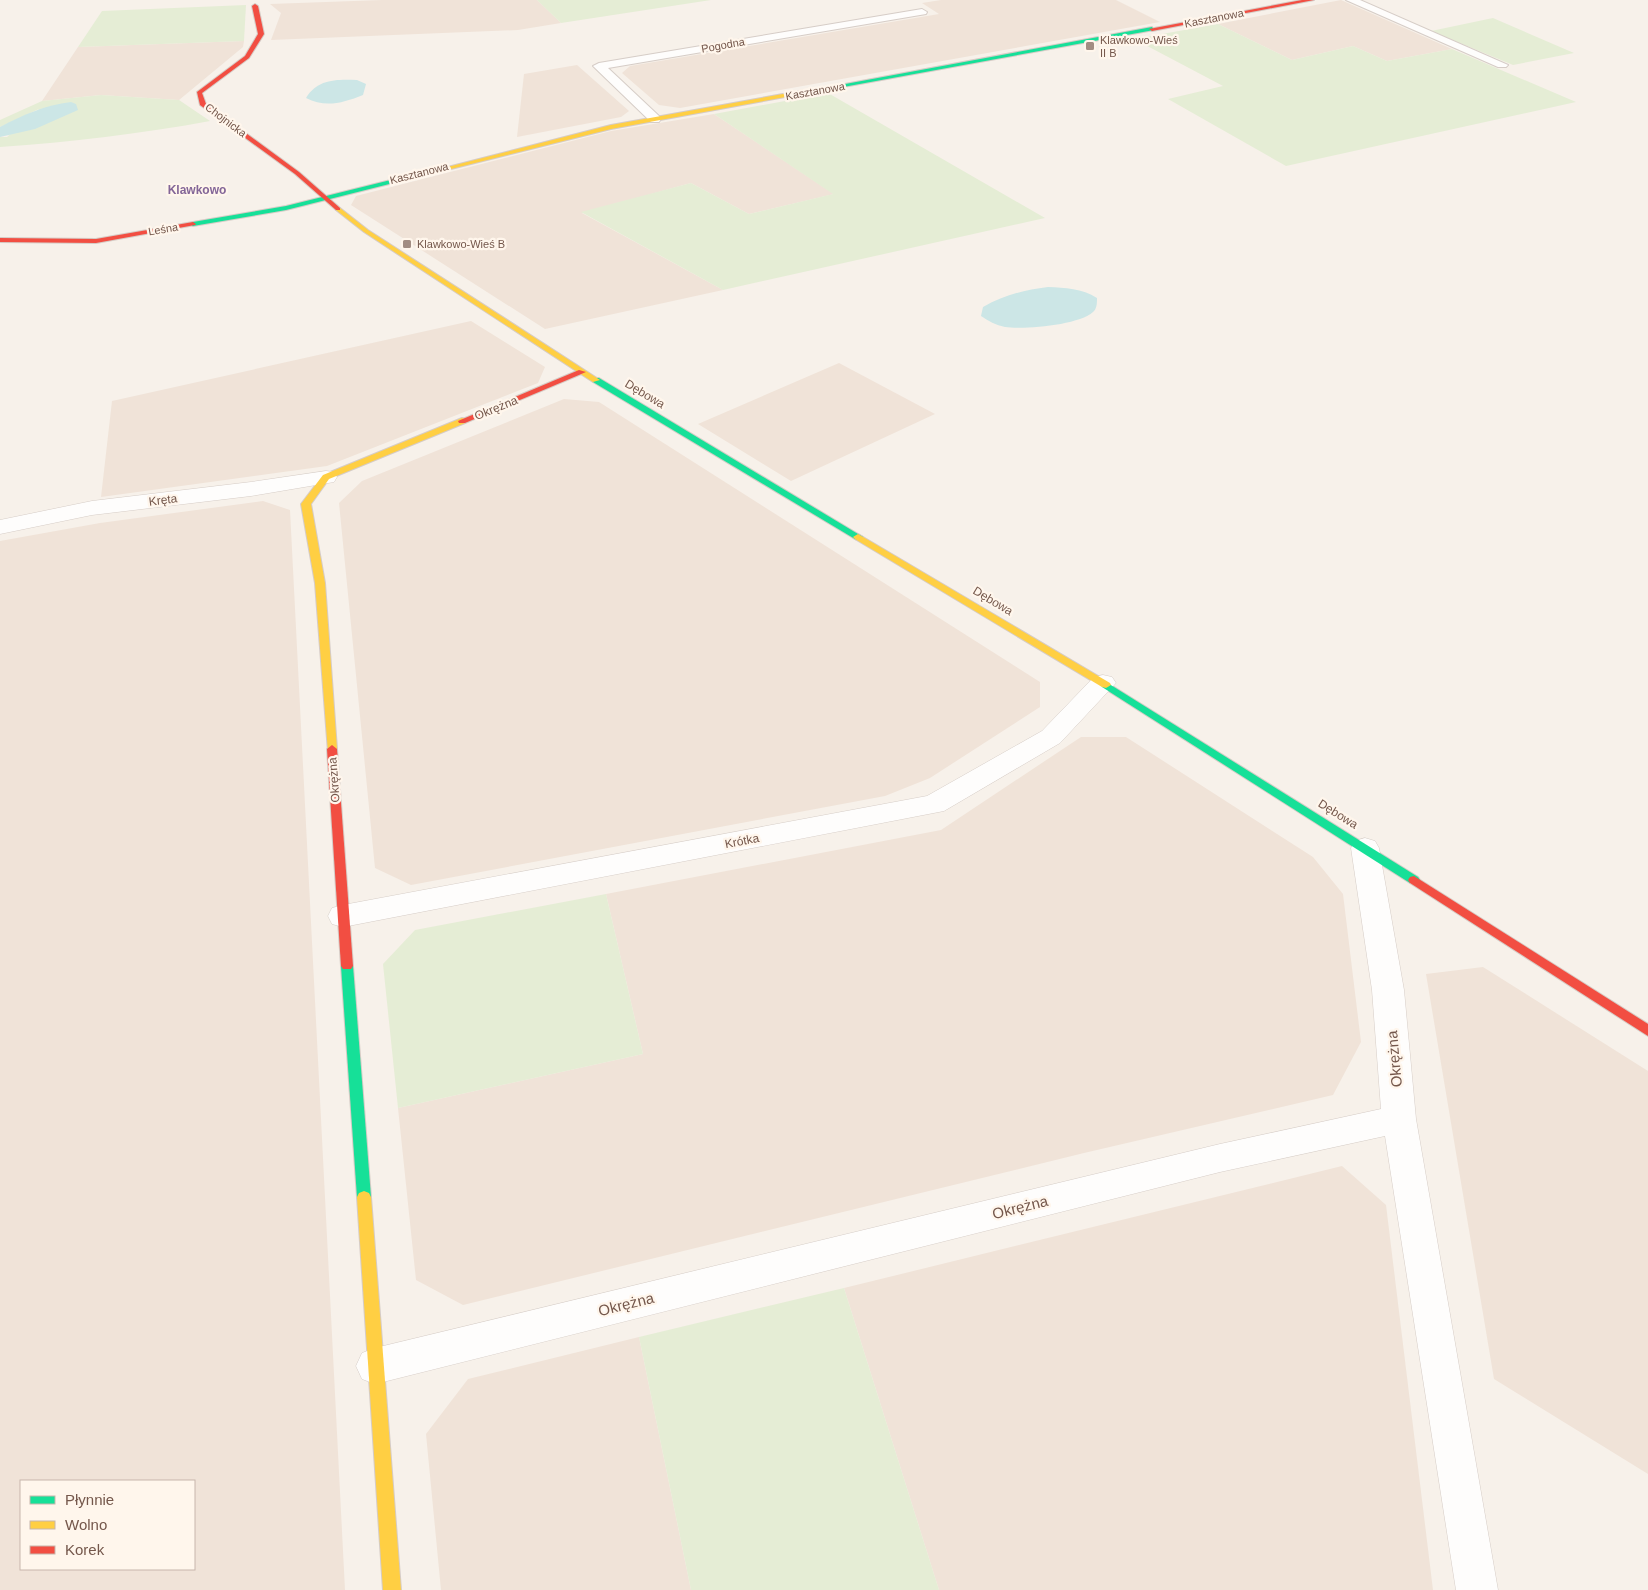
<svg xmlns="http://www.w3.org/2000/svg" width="1648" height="1590" font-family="Helvetica,sans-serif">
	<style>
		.residential { fill: #f0e3d8; fill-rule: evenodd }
		.green { fill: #e5edd5 }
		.water { fill: #cce6e6 }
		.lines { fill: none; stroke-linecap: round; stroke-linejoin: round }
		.lane-casing { stroke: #d6cdc7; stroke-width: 2 }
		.street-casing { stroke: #d6cdc7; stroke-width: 1 }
		.fast-casing { stroke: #d6ccc6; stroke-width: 2 }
		.slow-casing { stroke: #d6ccc6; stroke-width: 2 }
		.jam-casing { stroke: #d6ccc6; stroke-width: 2 }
		.lane { fill: #fefdfc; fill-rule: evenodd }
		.street { fill: #fefdfc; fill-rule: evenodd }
		.fast { fill: #16e098; fill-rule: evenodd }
		.slow { fill: #ffcf43; fill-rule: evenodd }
		.jam { fill: #f24e42; fill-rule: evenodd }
		.poi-dot { fill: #a28d83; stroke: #fff6ec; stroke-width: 2 }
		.labels { text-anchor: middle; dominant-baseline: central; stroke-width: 4.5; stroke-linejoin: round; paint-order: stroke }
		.far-street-label { font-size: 11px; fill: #74574b; stroke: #fff6ec }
		.far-poi-label { font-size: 11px; fill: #74574b; stroke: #fff6ec; text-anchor: start }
		.far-quarter-label { font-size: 12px; font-weight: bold; fill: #836698; stroke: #fff6ec }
		.street-label { font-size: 12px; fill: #74574b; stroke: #fff6ec }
		.near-street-label { font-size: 15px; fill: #74574b; stroke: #fff6ec }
	</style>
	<rect width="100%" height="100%" fill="#f7f1ea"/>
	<!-- residential -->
	<g class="residential">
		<path d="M 382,0 L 537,0 L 561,23 L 518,30 L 271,40 L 281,13 L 270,4 Z"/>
		<path d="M 941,0 L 1116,0 L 1160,22 L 680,108 L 659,105 L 622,73 L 630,66 L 939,14 L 922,3 Z"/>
		<path d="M 1341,0 L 1452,49 L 1387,61 L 1353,46 L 1292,60 L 1218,24 Z"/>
		<path d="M 244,41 L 243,47 L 179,100 L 101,95 L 42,101 L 78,47 Z"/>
		<path d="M 577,65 L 629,111 L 621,117 L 517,137 L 524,74 Z"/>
		<path d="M 714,114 L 834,194 L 749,214 L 691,183 L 582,213 L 723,290 L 545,329 L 351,205 L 356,196 L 611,131 Z"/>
		<path d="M 471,321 L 545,367 L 538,383 L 327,466 L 101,497 L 112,401 Z"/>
		<path d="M 839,363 L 935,414 L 791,481 L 698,424 Z"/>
		<path d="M 564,399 L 599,402 L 1040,682 L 1040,707 L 930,778 L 885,796 L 411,885 L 375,868 L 339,503 L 362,481 Z"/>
		<path d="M 263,501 L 290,510 L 345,1590 L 0,1590 L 0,541 L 100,523 ZM 21,1481 L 194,1481 L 194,1569 L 21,1569 Z"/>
		<path d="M 1081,737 L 1126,737 L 1313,857 L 1343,894 L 1361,1042 L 1333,1095 L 1084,1153 L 463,1305 L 416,1280 L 398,1108 L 643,1054 L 606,894 L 941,830 Z"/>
		<path d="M 1483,967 L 1648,1071 L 1648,1474 L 1494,1379 L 1426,974 Z"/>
		<path d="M 1342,1166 L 1386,1205 L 1433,1590 L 939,1590 L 844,1288 Z"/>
		<path d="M 639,1337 L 691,1590 L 441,1590 L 426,1434 L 468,1379 Z"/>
	</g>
	<!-- green -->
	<g class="green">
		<path d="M 537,0 L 711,0 L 561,23 Z"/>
		<path d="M 246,5 L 244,41 L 78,47 L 102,11 Z"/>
		<path d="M 1493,18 L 1574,53 L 1513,65 L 1431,31 Z"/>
		<path d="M 1218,24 L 1292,60 L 1353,46 L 1387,61 L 1452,49 L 1576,102 L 1286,166 L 1168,99 L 1223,86 L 1134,39 Z"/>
		<path d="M 828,93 L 1045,218 L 723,290 L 581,212 L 691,183 L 749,214 L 833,194 L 714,114 Z"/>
		<path d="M 101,95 L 179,100 L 210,121 C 140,134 71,142 0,147 L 0,137 L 7,137 L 39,109 L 0,127 L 0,120 L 42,101 Z"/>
		<path d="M 606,894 L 643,1054 L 398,1108 L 383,964 L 415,930 Z"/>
		<path d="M 844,1288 L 939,1590 L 691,1590 L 639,1337 Z"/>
	</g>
	<!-- water -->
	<g class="water">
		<path d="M 357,80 L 366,84 L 363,95 C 343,103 325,108 306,98 C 317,79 337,79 357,80 Z"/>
		<path d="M 71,102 L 76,104 L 78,110 L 35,129 L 0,137 L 0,127 C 23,115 45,105 71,102 Z"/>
		<path d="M 1048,287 C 1065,288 1082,288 1097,298 C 1097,303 1097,309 1093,312 C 1079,325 1024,330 1005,327 C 996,325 988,321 981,316 L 983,307 C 1004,295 1024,290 1048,287 Z"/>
	</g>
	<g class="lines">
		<!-- lane casing -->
		<g class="lane-casing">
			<g id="lane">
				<path d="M 1346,0 L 1360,0 L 1508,65 L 1506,67 L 1498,67 Z"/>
				<path d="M 922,9 L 927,12 L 926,14 L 608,68 L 659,116 L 661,119 L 659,122 L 651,122 L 593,66 L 599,63 Z"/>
			</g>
		</g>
		<!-- street casing -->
		<g class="street-casing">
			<g id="street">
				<path d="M 326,471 L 334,472 L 337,477 L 334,482 L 251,496 L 92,515 L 0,534 L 0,520 L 92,501 L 251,482 Z"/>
				<path d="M 1103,675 L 1112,677 L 1116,683 L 1060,743 L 944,811 L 343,927 L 332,924 L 328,916 L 332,908 L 343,905 L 927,796 L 1042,731 L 1094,677 Z"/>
				<path d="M 1365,838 L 1375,841 L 1379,848 L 1404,990 L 1416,1119 L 1498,1590 L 1456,1590 L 1385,1136 L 1220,1172 L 375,1384 L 362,1379 L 356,1366 L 362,1353 L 375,1348 L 1220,1144 L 1381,1109 L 1372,990 L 1351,848 L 1355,841 Z"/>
			</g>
		</g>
		<!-- fast casing -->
		<g class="fast-casing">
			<g id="fast">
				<path d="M 1152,27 L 1154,30 L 805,94 L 802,92 Z"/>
				<path d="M 435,169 L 437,170 L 437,172 L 286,210 L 193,226 L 190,224 L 193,222 L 286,206 Z"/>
				<path d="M 593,378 L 599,378 L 863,537 L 858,540 L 855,539 L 593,382 Z"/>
				<path d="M 1106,682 L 1418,877 L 1420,880 L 1418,883 L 1410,883 L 1102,687 L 1101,685 Z"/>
				<path d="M 347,961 L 351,963 L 353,966 L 371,1197 L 369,1201 L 364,1203 L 359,1201 L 357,1197 L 341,966 L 343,963 Z"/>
			</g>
		</g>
		<!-- slow casing -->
		<g class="slow-casing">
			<g id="slow">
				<path d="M 805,90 L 808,92 L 807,93 L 611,129 L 435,173 L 432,171 L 611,125 Z"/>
				<path d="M 336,208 L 340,208 L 368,230 L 600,380 L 593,382 L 364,232 L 336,210 Z"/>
				<path d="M 462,418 L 465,419 L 465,423 L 329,479 L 311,504 L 325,583 L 337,749 L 332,753 L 328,752 L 315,583 L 301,504 L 323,475 Z"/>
				<path d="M 858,534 L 1110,683 L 1111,685 L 1106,688 L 1102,687 L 855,539 L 853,537 Z"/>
				<path d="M 364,1191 L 369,1193 L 371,1197 L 401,1590 L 383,1590 L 357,1197 L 359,1193 Z"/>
			</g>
		</g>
		<!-- jam casing -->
		<g class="jam-casing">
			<g id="jam">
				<path d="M 1302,0 L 1314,0 L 1152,31 L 1149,29 Z"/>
				<path d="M 255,4 L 258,6 L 264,34 L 249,58 L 202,93 L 206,104 L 299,172 L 340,208 L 340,210 L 336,210 L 295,174 L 200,105 L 197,92 L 245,56 L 258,34 L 252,6 Z"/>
				<path d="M 193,222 L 196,224 L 195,225 L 96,243 L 0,242 L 0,238 L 96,239 Z"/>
				<path d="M 579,370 L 586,372 L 465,423 L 459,423 L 458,421 Z"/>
				<path d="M 332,745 L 337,749 L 353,966 L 351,969 L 343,969 L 341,966 L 327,749 Z"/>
				<path d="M 1414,876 L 1648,1024 L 1648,1036 L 1410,883 L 1408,880 L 1410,877 Z"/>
			</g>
		</g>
		<!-- lane -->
		<use href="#lane" class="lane"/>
		<!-- street -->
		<use href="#street" class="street"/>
		<!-- fast -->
		<use href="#fast" class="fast"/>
		<!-- slow -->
		<use href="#slow" class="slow"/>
		<!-- jam -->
		<use href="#jam" class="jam"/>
	</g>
	<!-- markers -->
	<g class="poi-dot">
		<rect x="1085" y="41" width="10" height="10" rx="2.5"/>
		<rect x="402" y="239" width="10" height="10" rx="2.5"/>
	</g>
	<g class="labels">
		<!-- far-street labels -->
		<g class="far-street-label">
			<text transform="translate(1214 18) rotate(-11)">Kasztanowa</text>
			<text transform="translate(723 45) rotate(-10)">Pogodna</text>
			<text transform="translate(815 91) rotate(-10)">Kasztanowa</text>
			<text transform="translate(226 120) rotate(37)">Chojnicka</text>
			<text transform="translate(419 173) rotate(-14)">Kasztanowa</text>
			<text transform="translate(163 229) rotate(-10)">Leśna</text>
		</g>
		<!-- far-poi labels -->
		<g class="far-poi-label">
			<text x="1100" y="40">Klawkowo-Wieś<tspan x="1100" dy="13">II B</tspan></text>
			<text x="417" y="244">Klawkowo-Wieś B</text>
		</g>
		<!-- far-quarter labels -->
		<g class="far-quarter-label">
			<text x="197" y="190">Klawkowo</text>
		</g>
		<!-- street labels -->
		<g class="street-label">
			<text transform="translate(645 394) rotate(31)">Dębowa</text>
			<text transform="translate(496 408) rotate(-22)">Okrężna</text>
			<text transform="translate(163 500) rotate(-7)">Kręta</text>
			<text transform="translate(993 601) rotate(31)">Dębowa</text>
			<text transform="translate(334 780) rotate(-94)">Okrężna</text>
			<text transform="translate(1338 814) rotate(32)">Dębowa</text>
			<text transform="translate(742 841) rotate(-11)">Krótka</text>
		</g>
		<!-- near-street labels -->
		<g class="near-street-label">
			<text transform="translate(1394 1059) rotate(-95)">Okrężna</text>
			<text transform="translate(1020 1207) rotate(-14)">Okrężna</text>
			<text transform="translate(626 1304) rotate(-14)">Okrężna</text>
		</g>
	</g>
	<!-- legend -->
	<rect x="20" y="1480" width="175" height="90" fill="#fff6ec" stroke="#c7b6ac"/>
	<rect x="30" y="1496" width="25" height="8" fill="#16e098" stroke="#c7b6ac"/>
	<text x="65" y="1505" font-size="15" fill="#74574b">Płynnie</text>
	<rect x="30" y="1521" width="25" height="8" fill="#ffcf43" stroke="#c7b6ac"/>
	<text x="65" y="1530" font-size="15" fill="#74574b">Wolno</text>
	<rect x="30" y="1546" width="25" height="8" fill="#f24e42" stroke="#c7b6ac"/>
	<text x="65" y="1555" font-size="15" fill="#74574b">Korek</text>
</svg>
